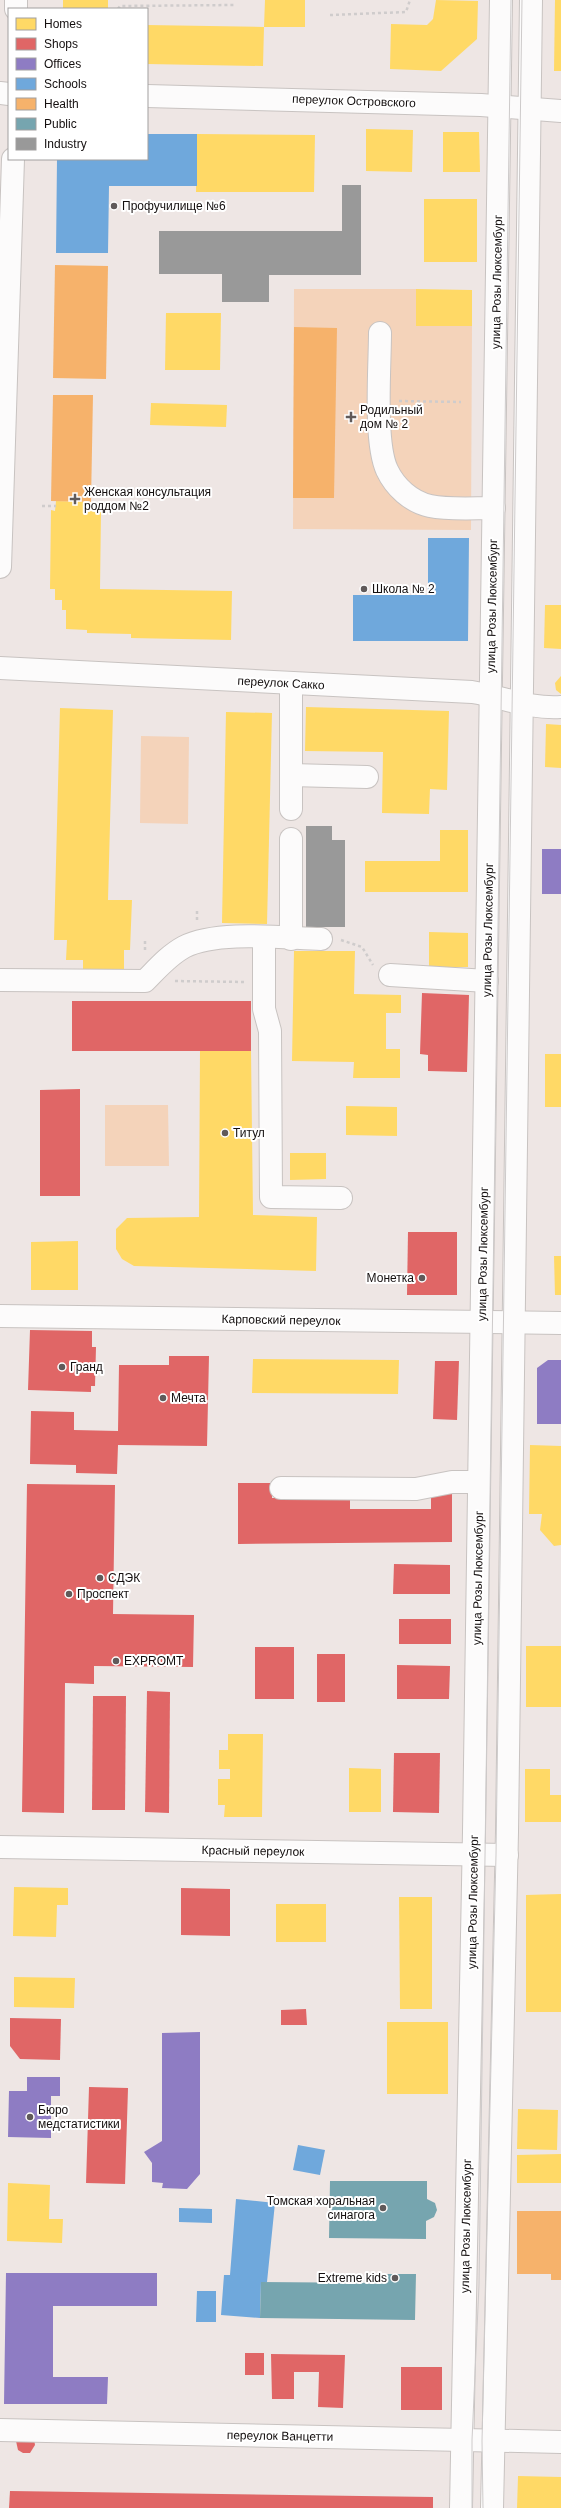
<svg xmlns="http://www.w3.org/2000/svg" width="561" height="2508" font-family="Arial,sans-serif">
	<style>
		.green { fill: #f4d3ba }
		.homes { fill: #ffd966 }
		.shops { fill: #e06666 }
		.offices { fill: #8e7cc3 }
		.schools { fill: #6fa8dc }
		.health { fill: #f6b26b }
		.public { fill: #76a5af }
		.industry { fill: #999 }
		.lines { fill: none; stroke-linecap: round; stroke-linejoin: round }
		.minor-casing { stroke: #c8c3c1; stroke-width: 24 }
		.major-casing { stroke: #c8c3c1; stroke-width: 24 }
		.path { stroke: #cfcccc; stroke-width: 2.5; stroke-dasharray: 3 3; stroke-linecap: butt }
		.minor { stroke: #fcfbfb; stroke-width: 22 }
		.major { stroke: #fcfbfb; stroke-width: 22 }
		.tram { stroke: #cdcaca; stroke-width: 1 }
		.poi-dot { fill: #605a5a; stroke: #fff; stroke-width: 1.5 }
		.labels { text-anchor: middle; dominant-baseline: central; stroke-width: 4; stroke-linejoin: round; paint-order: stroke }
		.street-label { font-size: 12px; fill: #140f0f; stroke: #fff }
		.poi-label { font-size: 12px; fill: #140f0f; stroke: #fff; text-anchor: start }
	</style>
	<rect width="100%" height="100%" fill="#eee6e4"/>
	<!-- green -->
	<g class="green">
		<path d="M 294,289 L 416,289 L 416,326 L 472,326 L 471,530 L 293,529 Z"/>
		<path d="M 141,736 L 189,737 L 188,824 L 140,823 Z"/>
		<path d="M 105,1105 L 168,1105 L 169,1166 L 105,1166 Z"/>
	</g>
	<!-- homes -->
	<g class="homes">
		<rect x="63" y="0" width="45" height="9"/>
		<path d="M 265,0 L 305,0 L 305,27 L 264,27 L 263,66 L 147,64 L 147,25 L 264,27 Z"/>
		<path d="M 436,0 L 478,1 L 477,39 L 441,71 L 390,69 L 391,24 L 427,25 L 433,19 Z"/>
		<path d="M 555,0 L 561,0 L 561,71 L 554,71 Z"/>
		<path d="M 366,129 L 413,130 L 412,172 L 366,171 Z"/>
		<path d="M 443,132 L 479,132 L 480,172 L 443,172 Z"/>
		<path d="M 197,134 L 315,135 L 314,192 L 196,192 Z"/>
		<rect x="424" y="199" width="53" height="63"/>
		<path d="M 416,289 L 472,290 L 472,326 L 416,326 Z"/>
		<path d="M 166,313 L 221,313 L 220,370 L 165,370 Z"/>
		<path d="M 151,403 L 227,405 L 226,427 L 150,425 Z"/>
		<path d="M 56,501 L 91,502 L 91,511 L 101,511 L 100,589 L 232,591 L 231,640 L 131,638 L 131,634 L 87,633 L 87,630 L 66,629 L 66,610 L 62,610 L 62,600 L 55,600 L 55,589 L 50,589 L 51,510 L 55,511 Z"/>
		<path d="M 545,605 L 561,605 L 561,649 L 544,648 Z"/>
		<path d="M 561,676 L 561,694 L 556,690 L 555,683 Z"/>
		<path d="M 306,707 L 449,711 L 447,790 L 430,789 L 429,814 L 382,813 L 383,752 L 305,751 Z"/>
		<path d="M 60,708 L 113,710 L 108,900 L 132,900 L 130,950 L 124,950 L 124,971 L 83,970 L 83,960 L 66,960 L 67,940 L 54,940 Z"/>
		<path d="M 226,712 L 272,713 L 267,924 L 222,923 Z"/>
		<path d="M 546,724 L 561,725 L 561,768 L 545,767 Z"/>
		<path d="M 440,830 L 468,830 L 468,892 L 365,892 L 365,861 L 440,861 Z"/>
		<path d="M 429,932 L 468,933 L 468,967 L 429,967 Z"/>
		<path d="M 294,951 L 355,951 L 354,994 L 401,995 L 401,1013 L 386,1013 L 386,1049 L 400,1049 L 400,1078 L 353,1078 L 354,1062 L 292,1061 Z"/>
		<path d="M 200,1051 L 251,1051 L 253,1215 L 317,1217 L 316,1271 L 134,1266 L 122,1259 L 116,1249 L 116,1229 L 127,1218 L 199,1217 Z"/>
		<rect x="545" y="1054" width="16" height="53"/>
		<path d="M 346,1106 L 397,1107 L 397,1136 L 346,1135 Z"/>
		<path d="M 290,1153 L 326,1153 L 326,1179 L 290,1180 Z"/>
		<path d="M 78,1241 L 78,1290 L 31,1290 L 31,1242 Z"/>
		<path d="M 554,1256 L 561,1256 L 561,1295 L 555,1295 Z"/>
		<path d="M 253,1359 L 399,1360 L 398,1394 L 252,1393 Z"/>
		<path d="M 530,1445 L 561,1446 L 561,1545 L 554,1546 L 540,1530 L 542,1514 L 529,1514 Z"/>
		<rect x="526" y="1646" width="35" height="61"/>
		<path d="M 228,1734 L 263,1734 L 262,1817 L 224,1817 L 225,1805 L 218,1805 L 218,1779 L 230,1779 L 230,1769 L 219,1769 L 219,1750 L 228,1750 Z"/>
		<path d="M 349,1768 L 381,1769 L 381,1812 L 349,1812 Z"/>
		<path d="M 525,1769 L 550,1769 L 550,1795 L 561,1795 L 561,1822 L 525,1822 Z"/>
		<path d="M 14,1887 L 68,1888 L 68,1905 L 57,1905 L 56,1937 L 13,1936 Z"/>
		<path d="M 561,1894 L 561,2012 L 526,2012 L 526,1895 Z"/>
		<path d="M 399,1897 L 432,1897 L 432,2009 L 400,2009 Z"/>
		<rect x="276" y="1904" width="50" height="38"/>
		<path d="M 14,1977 L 75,1978 L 74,2008 L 14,2007 Z"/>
		<rect x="387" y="2022" width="61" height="72"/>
		<path d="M 518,2109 L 558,2110 L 557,2150 L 517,2149 Z"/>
		<path d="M 561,2154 L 561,2183 L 517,2183 L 517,2155 Z"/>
		<path d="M 8,2183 L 50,2185 L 49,2219 L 63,2219 L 62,2243 L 7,2241 Z"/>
		<path d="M 518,2476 L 561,2477 L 561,2508 L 517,2508 Z"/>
	</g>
	<!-- shops -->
	<g class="shops">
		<path d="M 422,993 L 469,995 L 467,1072 L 428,1071 L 428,1055 L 420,1054 Z"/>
		<rect x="72" y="1001" width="179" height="50"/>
		<path d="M 80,1089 L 80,1196 L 40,1196 L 40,1090 Z"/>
		<path d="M 408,1232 L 457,1232 L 457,1295 L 407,1295 Z"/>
		<path d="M 30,1330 L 92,1331 L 92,1347 L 96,1347 L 95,1386 L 91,1386 L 91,1392 L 28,1390 Z"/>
		<path d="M 169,1356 L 209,1356 L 207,1446 L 118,1445 L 117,1474 L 76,1473 L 76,1465 L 30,1464 L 31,1411 L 74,1412 L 74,1430 L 118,1431 L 119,1365 L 169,1365 Z"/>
		<path d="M 435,1361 L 459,1361 L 457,1420 L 433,1419 Z"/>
		<path d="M 238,1483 L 272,1483 L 272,1498 L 350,1498 L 350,1509 L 431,1509 L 431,1490 L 452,1490 L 452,1542 L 238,1544 Z"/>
		<path d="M 27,1484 L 115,1485 L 113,1614 L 194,1615 L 193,1667 L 94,1666 L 94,1684 L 65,1683 L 64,1813 L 22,1812 Z"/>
		<path d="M 394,1564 L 450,1565 L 450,1594 L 393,1594 Z"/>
		<rect x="399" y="1619" width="52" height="25"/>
		<rect x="255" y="1647" width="39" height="52"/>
		<rect x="317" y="1654" width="28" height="48"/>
		<path d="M 397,1665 L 450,1666 L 449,1699 L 397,1699 Z"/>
		<path d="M 147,1691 L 170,1692 L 169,1813 L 145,1812 Z"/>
		<path d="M 93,1696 L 126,1696 L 125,1810 L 92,1810 Z"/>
		<path d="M 394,1753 L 440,1753 L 439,1813 L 393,1812 Z"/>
		<path d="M 181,1888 L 230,1889 L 230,1936 L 181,1935 Z"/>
		<path d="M 306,2009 L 307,2025 L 281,2025 L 281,2010 Z"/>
		<path d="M 10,2018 L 61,2019 L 60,2060 L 20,2059 L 10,2046 Z"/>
		<path d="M 89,2087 L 128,2088 L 125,2184 L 86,2183 Z"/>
		<rect x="245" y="2353" width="19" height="22"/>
		<path d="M 271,2354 L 345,2355 L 343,2408 L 318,2407 L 319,2372 L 294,2372 L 294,2399 L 272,2399 Z"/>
		<rect x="401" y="2367" width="41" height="43"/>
		<path d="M 34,2439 L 35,2445 L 30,2453 L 23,2453 L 18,2450 L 16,2441 Z"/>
		<path d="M 10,2491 L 433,2497 L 433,2508 L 9,2508 Z"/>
	</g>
	<!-- offices -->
	<g class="offices">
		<rect x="542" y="849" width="19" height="45"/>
		<path d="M 548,1360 L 561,1360 L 561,1424 L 537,1424 L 537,1368 Z"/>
		<path d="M 200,2032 L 200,2174 L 187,2189 L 162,2188 L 163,2183 L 152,2182 L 152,2163 L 144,2152 L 162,2141 L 162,2033 Z"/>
		<path d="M 27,2077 L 60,2077 L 60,2096 L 51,2096 L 51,2138 L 8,2137 L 9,2091 L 27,2091 Z"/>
		<path d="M 6,2273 L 157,2273 L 157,2306 L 53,2306 L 53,2377 L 108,2377 L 107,2404 L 4,2404 Z"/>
	</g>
	<!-- schools -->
	<g class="schools">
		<path d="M 147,134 L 197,134 L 197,186 L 109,186 L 108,253 L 56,253 L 57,159 L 147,159 Z"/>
		<path d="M 428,538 L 469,538 L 468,641 L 353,641 L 353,595 L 428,595 Z"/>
		<path d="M 298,2145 L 325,2150 L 320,2175 L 293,2170 Z"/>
		<path d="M 236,2199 L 275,2203 L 267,2282 L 261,2282 L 260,2318 L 221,2315 L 224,2275 L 230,2275 Z"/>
		<path d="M 179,2208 L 212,2209 L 212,2223 L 179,2222 Z"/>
		<path d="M 197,2291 L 216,2291 L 216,2322 L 196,2322 Z"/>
	</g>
	<!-- health -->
	<g class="health">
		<path d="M 55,265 L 108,266 L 106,379 L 53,378 Z"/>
		<path d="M 294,327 L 337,328 L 334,498 L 293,498 Z"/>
		<path d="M 53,395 L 93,395 L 91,502 L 51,501 Z"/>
		<path d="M 517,2211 L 561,2211 L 561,2280 L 551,2280 L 551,2274 L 517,2274 Z"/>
	</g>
	<!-- public -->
	<g class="public">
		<path d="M 330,2181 L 427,2181 L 427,2199 L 435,2203 L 437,2210 L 434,2217 L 426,2221 L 426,2239 L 329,2238 Z"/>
		<path d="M 387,2274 L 416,2274 L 415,2320 L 260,2318 L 261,2282 L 387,2283 Z"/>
	</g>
	<!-- industry -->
	<g class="industry">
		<path d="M 342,185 L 361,185 L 361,275 L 269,275 L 269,302 L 222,302 L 222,274 L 159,274 L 159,231 L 342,231 Z"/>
		<path d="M 306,826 L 332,826 L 332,840 L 345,840 L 345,927 L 306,927 Z"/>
	</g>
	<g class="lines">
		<!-- minor casing -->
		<g class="minor-casing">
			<g id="minor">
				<path d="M 0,93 L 9,94"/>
				<path d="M 147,96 L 481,105 L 561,111"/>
				<path d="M 380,333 C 380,366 374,442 387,470 C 395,487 411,502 430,506 C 450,510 473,508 494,508"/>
				<path d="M 0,668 L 472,692 C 504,697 528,709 561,707"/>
				<path d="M 291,775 L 367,777"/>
				<path d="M 291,809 L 291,683"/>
				<path d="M 264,938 L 264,1009 L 270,1031 L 271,1197 L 341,1198"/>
				<path d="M 291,939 L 291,839"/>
				<path d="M 390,975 L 487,981"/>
				<path d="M 0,980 L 145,981 C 157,969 169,955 184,947 C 217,930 283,938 321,939"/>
				<path d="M 0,1316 L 561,1323"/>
				<path d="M 281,1488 L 416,1489 L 452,1482 L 479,1482"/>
				<path d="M 0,1847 L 507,1855"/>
				<path d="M 0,2430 L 561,2442"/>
			</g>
		</g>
		<!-- major casing -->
		<g class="major-casing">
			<g id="major">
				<path d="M 16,9 L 16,0"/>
				<path d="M 0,567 L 13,159"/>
				<path d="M 461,2508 L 474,1832 L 501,0"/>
				<path d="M 492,2508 L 507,1832 L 531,0"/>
			</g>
		</g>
		<!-- path -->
		<g class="path">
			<path d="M 118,9 L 120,6 L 235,5"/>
			<path d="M 330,15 L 406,12 L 410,0"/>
			<path d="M 399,401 L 461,402"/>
			<path d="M 42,506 L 56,506"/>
			<path d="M 91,507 L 117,508"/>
			<path d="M 197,920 L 197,910"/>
			<path d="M 341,940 L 362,947 L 373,965"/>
			<path d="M 145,950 L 145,938"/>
			<path d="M 175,981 L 244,982"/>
		</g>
		<!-- minor -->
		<use href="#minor" class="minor"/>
		<!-- major -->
		<use href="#major" class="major"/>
		<!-- tram -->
		<g class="tram">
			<path d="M 472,2508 L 472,2440 L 479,2285 L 511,0"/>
			<path d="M 483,2508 L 482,2441 L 496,1855 L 522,0"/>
		</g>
	</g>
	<!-- markers -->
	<g class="poi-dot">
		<circle cx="114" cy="206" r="4"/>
		<path d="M349 411h4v4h4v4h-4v4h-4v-4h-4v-4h4z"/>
		<path d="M73 493h4v4h4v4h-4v4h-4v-4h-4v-4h4z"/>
		<circle cx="364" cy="589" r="4"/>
		<circle cx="225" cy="1133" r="4"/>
		<circle cx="422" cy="1278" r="4"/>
		<circle cx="62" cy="1367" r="4"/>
		<circle cx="163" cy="1398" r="4"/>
		<circle cx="100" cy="1578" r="4"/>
		<circle cx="69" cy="1594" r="4"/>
		<circle cx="116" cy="1661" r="4"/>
		<circle cx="30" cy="2117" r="4"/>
		<circle cx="383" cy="2208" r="4"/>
		<circle cx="395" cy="2278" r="4"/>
	</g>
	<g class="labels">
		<!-- street labels -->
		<g class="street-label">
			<text transform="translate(354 101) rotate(2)">переулок Островского</text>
			<text transform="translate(497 282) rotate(-89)">улица Розы Люксембург</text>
			<text transform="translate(492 606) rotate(-89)">улица Розы Люксембург</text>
			<text transform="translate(281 683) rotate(3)">переулок Сакко</text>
			<text transform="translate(488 930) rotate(-89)">улица Розы Люксембург</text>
			<text transform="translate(483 1254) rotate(-89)">улица Розы Люксембург</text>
			<text transform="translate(281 1320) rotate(1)">Карповский переулок</text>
			<text transform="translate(478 1578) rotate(-89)">улица Розы Люксембург</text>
			<text transform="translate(253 1851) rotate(1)">Красный переулок</text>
			<text transform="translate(473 1902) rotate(-89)">улица Розы Люксембург</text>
			<text transform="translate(466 2226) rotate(-89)">улица Розы Люксембург</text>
			<text transform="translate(280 2436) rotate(1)">переулок Ванцетти</text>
		</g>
		<!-- poi labels -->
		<g class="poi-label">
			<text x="122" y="206">Профучилище №6</text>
			<text x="360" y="410">Родильный<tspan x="360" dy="14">дом № 2</tspan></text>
			<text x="84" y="492">Женская консультация<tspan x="84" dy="14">роддом №2</tspan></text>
			<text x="372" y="589">Школа № 2</text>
			<text x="233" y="1133">Титул</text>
			<text x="414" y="1278" text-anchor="end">Монетка</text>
			<text x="70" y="1367">Гранд</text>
			<text x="171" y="1398">Мечта</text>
			<text x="108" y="1578">СДЭК</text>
			<text x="77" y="1594">Проспект</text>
			<text x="124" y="1661">EXPROMT</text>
			<text x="38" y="2110">Бюро<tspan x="38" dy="14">медстатистики</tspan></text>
			<text x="375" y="2201" text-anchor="end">Томская хоральная<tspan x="375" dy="14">синагога</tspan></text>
			<text x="387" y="2278" text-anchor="end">Extreme kids</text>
		</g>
	</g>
	<!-- legend -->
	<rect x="8" y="8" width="140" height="152" fill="#ffffff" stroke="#a19f9f"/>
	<rect x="16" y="18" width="20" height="12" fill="#ffd966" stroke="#a19f9f"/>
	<text x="44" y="28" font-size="12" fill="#140f0f">Homes</text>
	<rect x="16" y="38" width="20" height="12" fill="#e06666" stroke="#a19f9f"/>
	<text x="44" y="48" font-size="12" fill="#140f0f">Shops</text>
	<rect x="16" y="58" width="20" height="12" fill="#8e7cc3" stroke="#a19f9f"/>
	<text x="44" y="68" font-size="12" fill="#140f0f">Offices</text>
	<rect x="16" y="78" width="20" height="12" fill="#6fa8dc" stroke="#a19f9f"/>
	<text x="44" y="88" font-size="12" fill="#140f0f">Schools</text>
	<rect x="16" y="98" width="20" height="12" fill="#f6b26b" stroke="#a19f9f"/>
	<text x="44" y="108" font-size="12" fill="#140f0f">Health</text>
	<rect x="16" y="118" width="20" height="12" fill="#76a5af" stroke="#a19f9f"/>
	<text x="44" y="128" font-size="12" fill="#140f0f">Public</text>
	<rect x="16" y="138" width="20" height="12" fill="#999999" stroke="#a19f9f"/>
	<text x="44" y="148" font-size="12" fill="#140f0f">Industry</text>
</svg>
